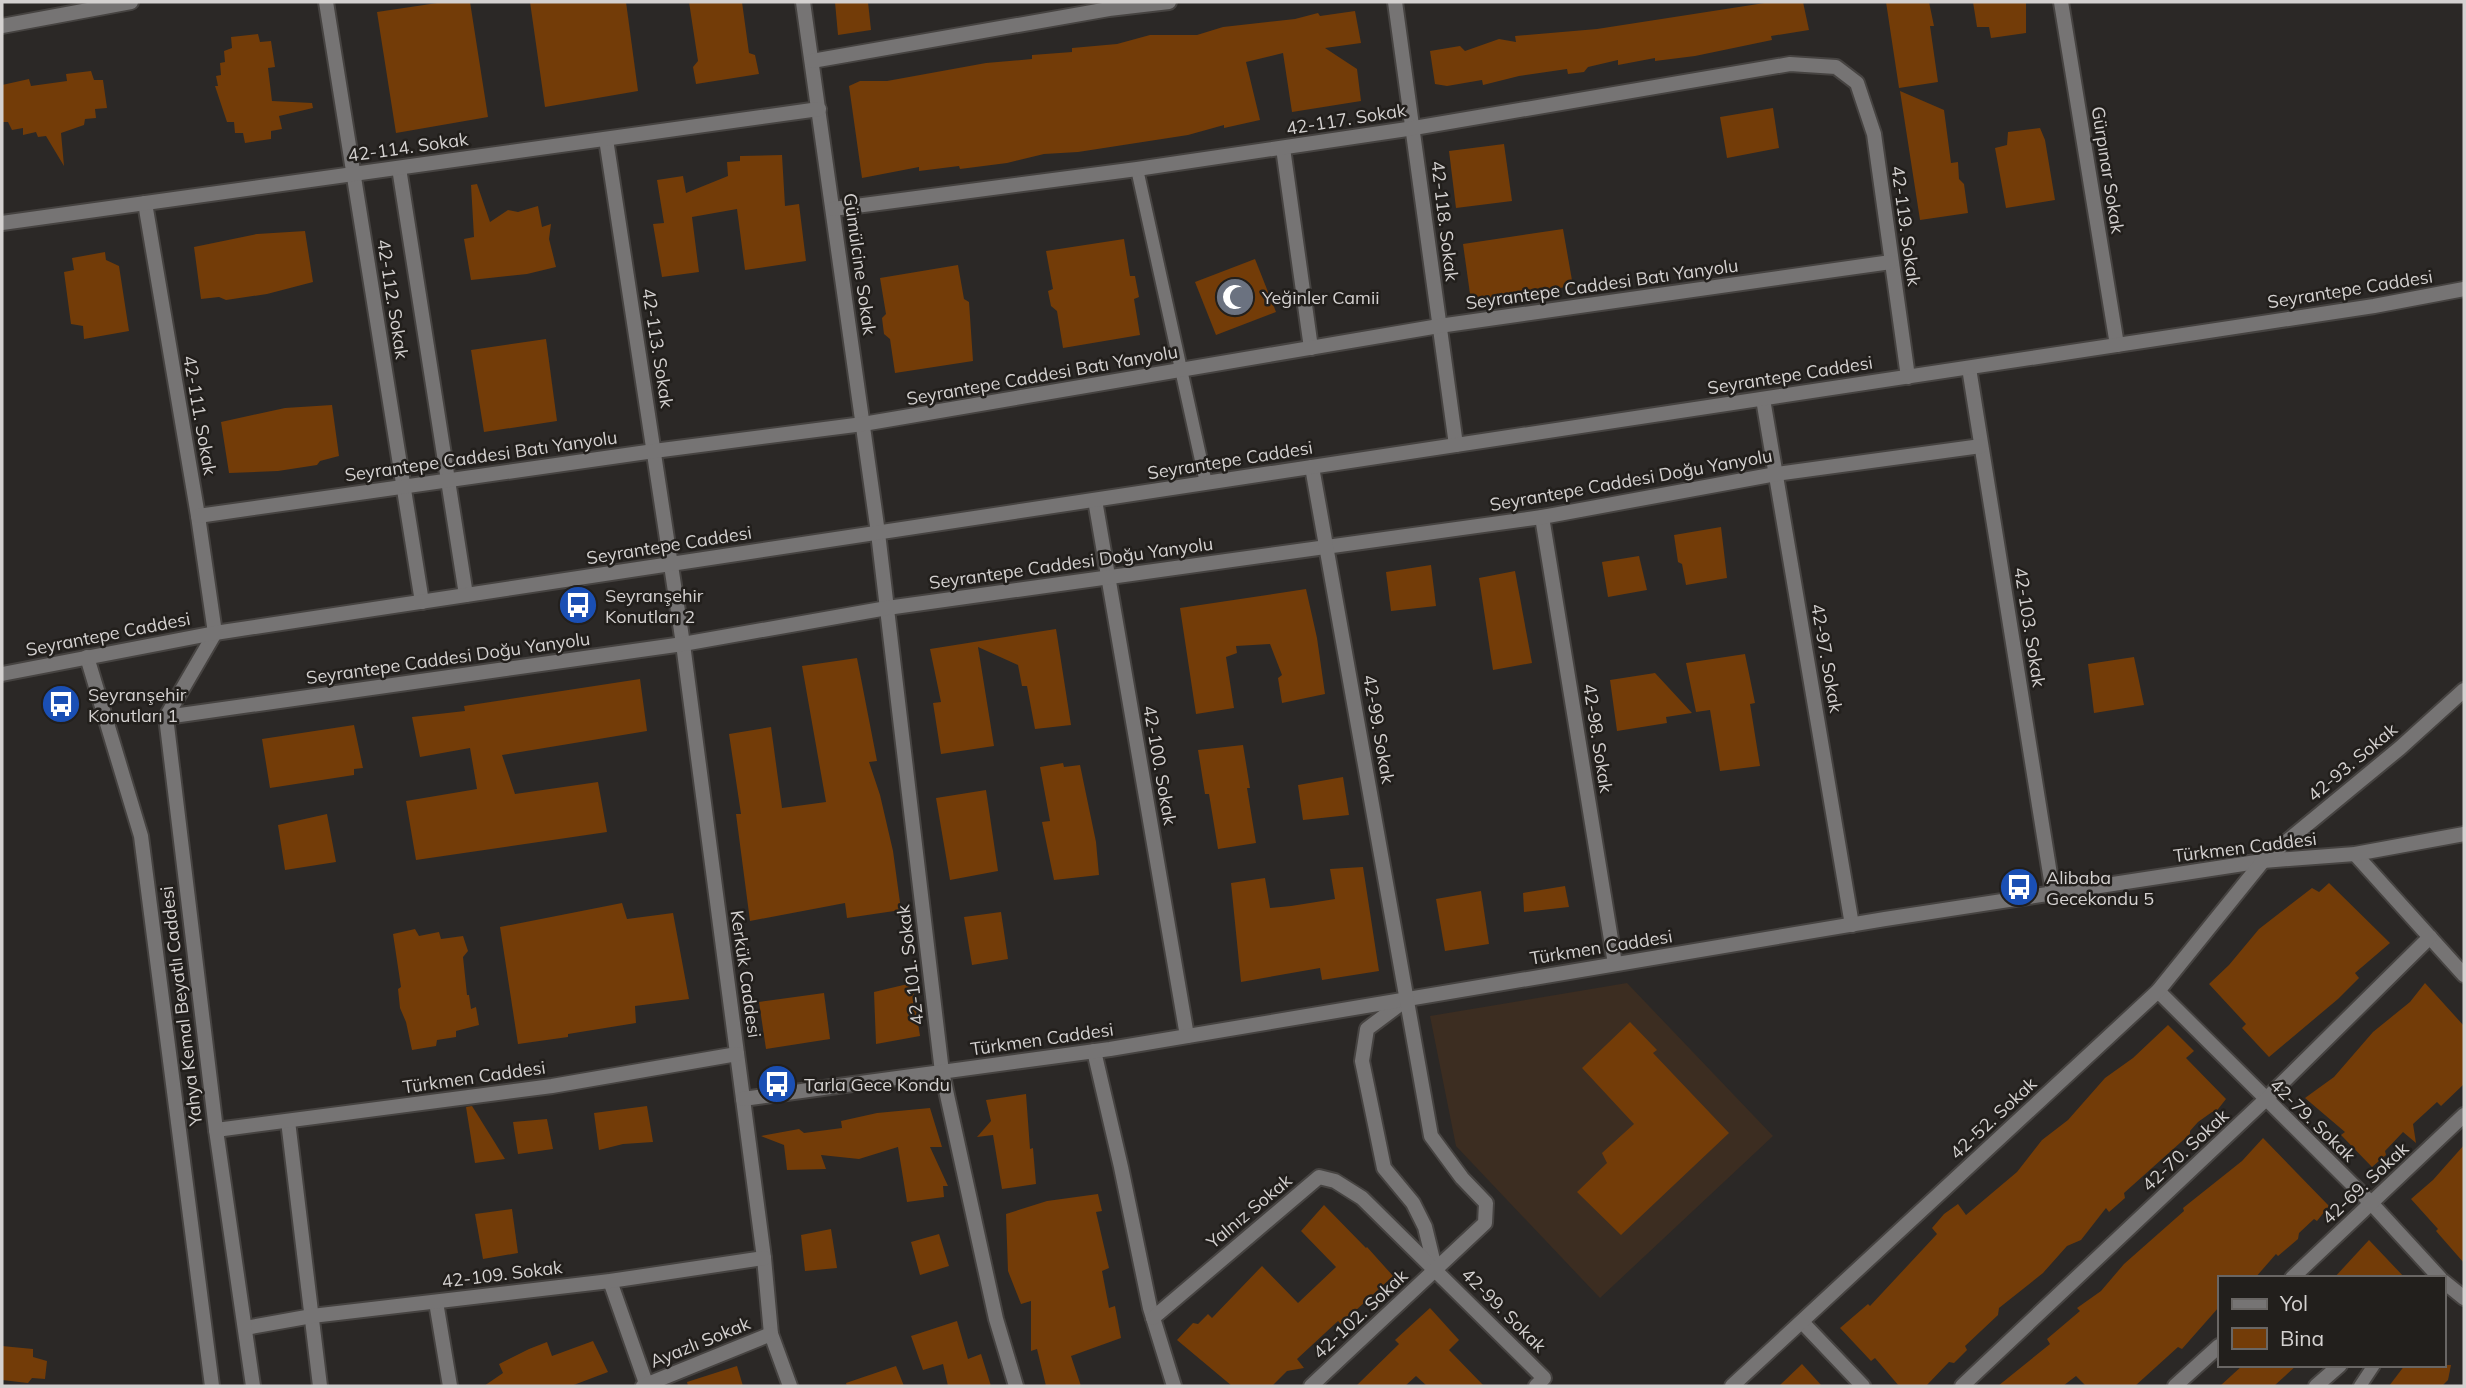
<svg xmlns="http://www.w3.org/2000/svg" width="2466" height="1388" font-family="Mulish,sans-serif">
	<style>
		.education { fill: #3c2d21 }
		.building { fill: #733c08 }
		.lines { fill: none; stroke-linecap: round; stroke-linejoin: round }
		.service-casing { stroke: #464341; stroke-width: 16 }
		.minor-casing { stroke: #464341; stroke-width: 18 }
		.tertiary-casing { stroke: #464341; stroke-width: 18 }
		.service { stroke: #767474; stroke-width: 12 }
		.minor { stroke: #767474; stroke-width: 14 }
		.tertiary { stroke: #767474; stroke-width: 14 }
		.labels { text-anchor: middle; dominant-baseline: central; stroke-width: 5; stroke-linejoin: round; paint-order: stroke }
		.street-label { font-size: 18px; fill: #d4d1d0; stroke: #221f1c }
		.poi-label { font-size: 18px; fill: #d4d1d0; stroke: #221f1c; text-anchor: start }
	</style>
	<rect width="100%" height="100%" fill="#2b2826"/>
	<!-- education -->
	<path class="education" d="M 1627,983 L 1773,1136 L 1600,1298 L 1456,1146 L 1430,1016 Z"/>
	<!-- building -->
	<g class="building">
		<path d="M 444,2 L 470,2 L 488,117 L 396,133 L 377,12 Z"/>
		<path d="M 530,2 L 626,2 L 638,91 L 545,107 Z"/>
		<path d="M 689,2 L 742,2 L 749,53 L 755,55 L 759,74 L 696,84 L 693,67 L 698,61 Z"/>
		<path d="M 835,2 L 868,2 L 871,30 L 838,35 Z"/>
		<path d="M 1771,2 L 1803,2 L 1809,30 L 1771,36 L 1772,40 L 1695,56 L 1655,61 L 1655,58 L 1618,65 L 1618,60 L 1588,67 L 1584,72 L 1568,74 L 1567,69 L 1519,76 L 1483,85 L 1482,80 L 1447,86 L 1435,84 L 1430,51 L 1460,46 L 1465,51 L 1499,39 L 1516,42 L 1515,36 L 1597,29 Z"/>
		<path d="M 1886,2 L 1929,2 L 1934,26 L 1930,26 L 1938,82 L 1899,88 Z"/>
		<path d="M 1973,2 L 2026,2 L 2026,33 L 1991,38 L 1989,27 L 1977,27 Z"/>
		<path d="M 1355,11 L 1361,43 L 1325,48 L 1357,69 L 1361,101 L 1292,112 L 1283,53 L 1246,62 L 1260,120 L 1224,128 L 1224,125 L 1188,135 L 1078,152 L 1044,154 L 1007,163 L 960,169 L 959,166 L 919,171 L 919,167 L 862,178 L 849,86 L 860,81 L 887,81 L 986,63 L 1032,59 L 1032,55 L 1072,52 L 1072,48 L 1117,44 L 1150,35 L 1197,35 L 1223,27 L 1295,19 L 1318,13 L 1320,16 Z"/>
		<path d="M 258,34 L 260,42 L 271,41 L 275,67 L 268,68 L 272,101 L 312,103 L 313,108 L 279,116 L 282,129 L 271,131 L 271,139 L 245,143 L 243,133 L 235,133 L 234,122 L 227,122 L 215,86 L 218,86 L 216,76 L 221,75 L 220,63 L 225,62 L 224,51 L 232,48 L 231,37 Z"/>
		<path d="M 91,71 L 94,80 L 103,80 L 107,108 L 95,109 L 96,118 L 85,119 L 84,125 L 61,133 L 64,166 L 46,136 L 38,137 L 36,132 L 23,135 L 23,128 L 12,130 L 8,122 L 2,122 L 2,85 L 29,79 L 31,86 L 67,81 L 66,74 Z"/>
		<path d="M 1900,91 L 1944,110 L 1951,163 L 1958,162 L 1959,179 L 1964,184 L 1968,213 L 1920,220 Z"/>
		<path d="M 1773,108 L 1779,148 L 1727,158 L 1720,117 Z"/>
		<path d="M 2040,128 L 2045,140 L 2055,200 L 2006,208 L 1995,148 L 2007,145 L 2008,132 Z"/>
		<path d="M 1504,144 L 1512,201 L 1456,208 L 1449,151 Z"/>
		<path d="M 782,155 L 785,206 L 799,204 L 806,261 L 745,270 L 737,209 L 692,217 L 699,272 L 662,277 L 653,224 L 664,223 L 657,180 L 683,176 L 686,193 L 728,176 L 727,162 L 740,161 L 740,156 Z"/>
		<path d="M 477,184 L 490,222 L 508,210 L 518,212 L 538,206 L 542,227 L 551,224 L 549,239 L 556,267 L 527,274 L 471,280 L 464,239 L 474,237 L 471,185 Z"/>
		<path d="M 1563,229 L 1573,286 L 1471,301 L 1463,244 Z"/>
		<path d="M 305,231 L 313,282 L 267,294 L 226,300 L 219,297 L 201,299 L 194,247 L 257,234 Z"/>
		<path d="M 1124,239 L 1130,276 L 1135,276 L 1139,297 L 1134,299 L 1140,335 L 1063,348 L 1057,311 L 1051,306 L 1048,291 L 1053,289 L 1046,251 Z"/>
		<path d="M 105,252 L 106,260 L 119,266 L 129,331 L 84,339 L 83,326 L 71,324 L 64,272 L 74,270 L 72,258 Z"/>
		<path d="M 1255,259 L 1276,312 L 1216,335 L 1195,282 Z"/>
		<path d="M 958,265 L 964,299 L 969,302 L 973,361 L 895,373 L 890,339 L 884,334 L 882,318 L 886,314 L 880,278 Z"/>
		<path d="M 546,339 L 557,421 L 484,432 L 471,350 Z"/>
		<path d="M 332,405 L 339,456 L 320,461 L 317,465 L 278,471 L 229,473 L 221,422 L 285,408 Z"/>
		<path d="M 1721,527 L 1727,578 L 1686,585 L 1682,564 L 1678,562 L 1674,535 Z"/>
		<path d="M 1639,556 L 1647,590 L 1608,597 L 1602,562 Z"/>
		<path d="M 1431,565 L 1436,606 L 1391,611 L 1386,572 Z"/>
		<path d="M 1515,571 L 1532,663 L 1493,670 L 1479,578 Z"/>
		<path d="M 1306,589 L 1317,638 L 1325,694 L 1282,703 L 1278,678 L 1282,675 L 1270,644 L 1236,646 L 1237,653 L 1226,657 L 1234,708 L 1196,714 L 1180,608 Z"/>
		<path d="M 1056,629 L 1071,725 L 1035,729 L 1027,686 L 1022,686 L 1018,665 L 978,647 L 994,746 L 941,754 L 933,703 L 941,702 L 930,649 Z"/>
		<path d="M 1745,654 L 1755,703 L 1750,704 L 1760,766 L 1720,771 L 1710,710 L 1696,712 L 1686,663 Z"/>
		<path d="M 2134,657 L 2144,705 L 2094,713 L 2088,664 Z"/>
		<path d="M 857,658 L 877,761 L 869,762 L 880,795 L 893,851 L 901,910 L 847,918 L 845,903 L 750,921 L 736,814 L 741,814 L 729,734 L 771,727 L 782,808 L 826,802 L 802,666 Z"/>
		<path d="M 1655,673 L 1692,713 L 1666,717 L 1667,723 L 1617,731 L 1610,680 Z"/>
		<path d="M 640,679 L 647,731 L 502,755 L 515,794 L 598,782 L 607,832 L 416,860 L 406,801 L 477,789 L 470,748 L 420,757 L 412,717 L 465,711 L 464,706 Z"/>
		<path d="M 354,725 L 363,768 L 354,769 L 354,775 L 270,788 L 262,739 Z"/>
		<path d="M 1243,745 L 1250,788 L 1247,788 L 1256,843 L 1218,849 L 1209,794 L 1205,794 L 1198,750 Z"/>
		<path d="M 1063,763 L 1064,767 L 1080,765 L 1096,842 L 1099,875 L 1054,880 L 1042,822 L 1050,821 L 1040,767 Z"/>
		<path d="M 1343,777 L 1349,815 L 1303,820 L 1298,785 Z"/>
		<path d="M 986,790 L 998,871 L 950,880 L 936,798 Z"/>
		<path d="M 327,814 L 336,862 L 285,870 L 278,825 Z"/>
		<path d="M 1363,867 L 1379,971 L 1322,980 L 1320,968 L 1241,982 L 1231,883 L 1265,878 L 1270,908 L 1291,906 L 1335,899 L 1330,869 Z"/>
		<path d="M 2329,883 L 2390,943 L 2355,973 L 2359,978 L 2338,999 L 2269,1057 L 2242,1028 L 2246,1024 L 2209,984 L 2229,965 L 2259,929 L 2312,888 L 2319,892 Z"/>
		<path d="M 1565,886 L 1569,907 L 1524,912 L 1523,893 Z"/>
		<path d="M 1481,891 L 1489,944 L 1445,951 L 1436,899 Z"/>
		<path d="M 622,903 L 627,919 L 673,913 L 689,999 L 635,1006 L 636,1023 L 568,1034 L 568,1037 L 518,1044 L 500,927 Z"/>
		<path d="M 1001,912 L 1008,959 L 972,965 L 964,917 Z"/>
		<path d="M 415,929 L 419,936 L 439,932 L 441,939 L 463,936 L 468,951 L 463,957 L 467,995 L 469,995 L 471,1009 L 476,1007 L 479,1025 L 456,1031 L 456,1037 L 437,1040 L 436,1046 L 412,1050 L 406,1022 L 400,1008 L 398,989 L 401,987 L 393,934 Z"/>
		<path d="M 912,983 L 920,1036 L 876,1044 L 874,992 Z"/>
		<path d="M 2425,983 L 2464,1026 L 2464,1084 L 2441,1106 L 2437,1102 L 2413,1124 L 2416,1143 L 2403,1132 L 2385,1151 L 2386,1155 L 2372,1167 L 2341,1135 L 2345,1132 L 2305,1098 L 2334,1077 L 2373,1032 L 2410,1002 Z"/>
		<path d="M 824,993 L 830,1039 L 766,1049 L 759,1002 Z"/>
		<path d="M 1630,1022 L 1657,1050 L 1653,1053 L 1729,1133 L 1621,1235 L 1577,1192 L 1607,1163 L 1602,1153 L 1634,1124 L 1582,1068 Z"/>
		<path d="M 2168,1025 L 2194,1051 L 2186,1058 L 2226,1099 L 2215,1113 L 2212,1112 L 2198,1122 L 2190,1131 L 2190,1134 L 2124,1193 L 2125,1198 L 2109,1212 L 2106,1208 L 2081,1240 L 2067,1246 L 2043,1273 L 1999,1308 L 1998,1315 L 1965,1346 L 1967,1350 L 1954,1363 L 1949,1362 L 1926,1386 L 1899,1386 L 1875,1358 L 1871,1361 L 1840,1328 L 1868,1304 L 1870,1306 L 1937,1234 L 1932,1228 L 1944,1214 L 1958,1204 L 1966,1215 L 2017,1172 L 2042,1140 L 2068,1120 L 2105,1078 L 2133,1058 Z"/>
		<path d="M 1026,1094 L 1030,1149 L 1033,1148 L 1036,1184 L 1002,1189 L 993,1135 L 977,1137 L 991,1121 L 986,1100 Z"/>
		<path d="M 472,1106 L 505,1159 L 475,1163 L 466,1107 Z"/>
		<path d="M 647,1106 L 653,1142 L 623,1144 L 599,1150 L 594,1113 Z"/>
		<path d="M 930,1108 L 942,1147 L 930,1147 L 948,1186 L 943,1186 L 944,1197 L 907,1202 L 898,1147 L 859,1159 L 821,1155 L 826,1169 L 787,1170 L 784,1145 L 761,1136 L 799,1129 L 804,1133 L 842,1128 L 841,1121 L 877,1113 Z"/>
		<path d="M 547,1119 L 553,1149 L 518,1154 L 513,1122 Z"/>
		<path d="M 2263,1138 L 2329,1206 L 2317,1221 L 2314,1219 L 2299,1233 L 2298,1239 L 2278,1256 L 2276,1254 L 2255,1278 L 2219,1278 L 2219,1307 L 2182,1349 L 2178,1347 L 2135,1386 L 2086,1386 L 2076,1376 L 2063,1386 L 1998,1386 L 2050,1344 L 2047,1339 L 2080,1311 L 2077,1308 L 2101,1291 L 2124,1264 L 2184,1211 L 2183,1208 L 2242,1161 Z"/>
		<path d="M 2464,1145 L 2464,1263 L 2436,1231 L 2438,1229 L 2411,1199 L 2433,1180 Z"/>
		<path d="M 1098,1194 L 1102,1211 L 1096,1212 L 1109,1268 L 1102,1271 L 1109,1308 L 1115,1306 L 1121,1338 L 1071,1356 L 1081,1386 L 1046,1386 L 1037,1349 L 1031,1351 L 1031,1301 L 1021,1304 L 1008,1271 L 1006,1214 L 1047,1201 Z"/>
		<path d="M 1324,1205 L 1366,1248 L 1367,1247 L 1393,1276 L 1341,1324 L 1338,1321 L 1297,1359 L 1304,1368 L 1287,1371 L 1272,1386 L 1232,1386 L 1177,1340 L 1193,1323 L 1198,1324 L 1208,1314 L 1212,1318 L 1262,1266 L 1298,1303 L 1336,1267 L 1301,1231 Z"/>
		<path d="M 512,1209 L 518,1253 L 483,1259 L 475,1214 Z"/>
		<path d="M 831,1229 L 837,1268 L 805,1271 L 801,1235 Z"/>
		<path d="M 939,1234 L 949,1266 L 920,1275 L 911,1242 Z"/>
		<path d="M 2369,1240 L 2405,1278 L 2334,1278 Z"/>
		<path d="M 1430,1308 L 1459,1340 L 1449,1350 L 1484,1386 L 1427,1386 L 1416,1376 L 1405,1386 L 1356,1386 L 1399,1344 L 1395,1340 Z"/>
		<path d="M 957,1321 L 968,1359 L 981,1354 L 991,1386 L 948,1386 L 943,1364 L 923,1370 L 911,1336 Z"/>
		<path d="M 593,1341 L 608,1372 L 571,1386 L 484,1386 L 503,1373 L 499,1364 L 529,1349 L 547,1342 L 552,1356 Z"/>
		<path d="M 2,1346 L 33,1349 L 33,1357 L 47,1361 L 45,1379 L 32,1378 L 28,1383 L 2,1380 Z"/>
		<path d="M 1802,1364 L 1822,1386 L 1779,1386 Z"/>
		<path d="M 2243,1365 L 2297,1365 L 2274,1386 L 2220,1386 Z"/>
		<path d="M 2405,1365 L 2451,1365 L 2448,1380 L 2442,1386 L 2389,1386 Z"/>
		<path d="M 737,1366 L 743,1386 L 688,1386 L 687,1382 Z"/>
		<path d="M 896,1366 L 904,1386 L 847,1386 L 846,1383 Z"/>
	</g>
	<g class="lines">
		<!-- service casing -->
		<g class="service-casing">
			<g id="service">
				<path d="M 1137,169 L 1206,483"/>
				<path d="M 2360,1386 L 2374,1365"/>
			</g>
		</g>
		<!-- minor casing -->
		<g class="minor-casing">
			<g id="minor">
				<path d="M 326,2 L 422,602"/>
				<path d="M 803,2 L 878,533 L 942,1072 L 996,1319 L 1016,1386"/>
				<path d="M 1395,2 L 1456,445"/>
				<path d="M 2061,2 L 2117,345"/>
				<path d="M 2,26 L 131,2"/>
				<path d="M 812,61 L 1109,9 L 1169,2"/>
				<path d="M 606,139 L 683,644 L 764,1258 L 771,1334 L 790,1386"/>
				<path d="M 1283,148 L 1311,348"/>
				<path d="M 399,168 L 466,595"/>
				<path d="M 145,203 L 198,516 L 215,633"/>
				<path d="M 833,209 L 1137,169 L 1414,128 L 1790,64 L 1836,67 L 1857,83 L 1874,134 L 1908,377"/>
				<path d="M 2,223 L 819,109"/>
				<path d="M 1969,368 L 2053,893"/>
				<path d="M 1763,399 L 1852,925"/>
				<path d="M 1095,500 L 1187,1036"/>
				<path d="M 198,516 L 654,451 L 863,424 L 1439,326 L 1891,262"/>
				<path d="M 1542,517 L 1615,964"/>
				<path d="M 166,717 L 683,644 L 887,608 L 1542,517 L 1776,474 L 1981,446"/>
				<path d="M 2355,854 L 2464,975"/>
				<path d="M 2158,991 L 2372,1204 L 2440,1278"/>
				<path d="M 1403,1002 L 1367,1029 L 1362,1061 L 1384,1168 L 1413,1203 L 1425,1227 L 1435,1268"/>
				<path d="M 1094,1051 L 1121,1167 L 1150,1308 L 1174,1386"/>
				<path d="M 743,1099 L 1110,1049 L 1885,919 L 2263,861 L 2355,854 L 2464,834"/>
				<path d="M 288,1121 L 320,1386"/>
				<path d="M 216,1130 L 552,1086 L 737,1054"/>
				<path d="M 2292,1278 L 2464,1115"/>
				<path d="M 610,1281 L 647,1386"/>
				<path d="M 2443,1281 L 2464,1298"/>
				<path d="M 436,1302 L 450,1386"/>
				<path d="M 1153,1318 L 1319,1177 L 1335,1181 L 1362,1198 L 1544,1378 L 1536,1386"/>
				<path d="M 1802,1322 L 1863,1386"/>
				<path d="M 245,1328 L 312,1316 L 610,1281 L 764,1258"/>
				<path d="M 643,1386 L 771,1334"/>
				<path d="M 1311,1386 L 1485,1223 L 1486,1203 L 1462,1178 L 1431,1136 L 1312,467"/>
				<path d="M 1732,1386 L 2158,991 L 2263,861 L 2400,748 L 2464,690"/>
				<path d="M 1962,1386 L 2265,1100 L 2430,937"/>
				<path d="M 2175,1386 L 2219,1346"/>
				<path d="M 2316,1386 L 2340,1365"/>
			</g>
		</g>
		<!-- tertiary casing -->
		<g class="tertiary-casing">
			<g id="tertiary">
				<path d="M 215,633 L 166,717 L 216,1130 L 253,1386"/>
				<path d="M 87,657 L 141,836 L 212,1386"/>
				<path d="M 2,674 L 215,633 L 2374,306 L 2464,289"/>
			</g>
		</g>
		<!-- service -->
		<use href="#service" class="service"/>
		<!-- minor -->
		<use href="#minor" class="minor"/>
		<!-- tertiary -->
		<use href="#tertiary" class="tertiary"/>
	</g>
	<!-- icons -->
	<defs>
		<g id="mosque-disc" transform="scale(2.0125)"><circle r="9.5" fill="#6b7280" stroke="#221f1c"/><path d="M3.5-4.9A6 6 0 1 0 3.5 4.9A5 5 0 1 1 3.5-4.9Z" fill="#fff"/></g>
		<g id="bus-disc" transform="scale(2.0125)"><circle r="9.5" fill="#1a4fb4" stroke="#221f1c"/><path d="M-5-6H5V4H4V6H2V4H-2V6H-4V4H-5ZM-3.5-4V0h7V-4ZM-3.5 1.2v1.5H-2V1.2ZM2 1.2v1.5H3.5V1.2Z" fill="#fff"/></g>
	</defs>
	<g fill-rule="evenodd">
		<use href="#mosque-disc" x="1235" y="297"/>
		<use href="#bus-disc" x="578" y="605"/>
		<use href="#bus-disc" x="61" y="704"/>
		<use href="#bus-disc" x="2019" y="887"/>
		<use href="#bus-disc" x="777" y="1084"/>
	</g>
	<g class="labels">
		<!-- street labels -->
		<g class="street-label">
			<text transform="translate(1346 119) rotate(-9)">42-117. Sokak</text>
			<text transform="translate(408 147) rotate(-8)">42-114. Sokak</text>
			<text transform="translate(2108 170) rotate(81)">Gürpınar Sokak</text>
			<text transform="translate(1445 221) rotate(83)">42-118. Sokak</text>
			<text transform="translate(1906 226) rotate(82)">42-119. Sokak</text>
			<text transform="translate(860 264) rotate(82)">Gümülcine Sokak</text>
			<text transform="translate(1602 284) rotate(-8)">Seyrantepe Caddesi Batı Yanyolu</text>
			<text transform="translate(2350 289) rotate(-9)">Seyrantepe Caddesi</text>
			<text transform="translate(393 299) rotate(81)">42-112. Sokak</text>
			<text transform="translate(658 348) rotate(81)">42-113. Sokak</text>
			<text transform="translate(1042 375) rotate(-10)">Seyrantepe Caddesi Batı Yanyolu</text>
			<text transform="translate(1790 375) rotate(-9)">Seyrantepe Caddesi</text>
			<text transform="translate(200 415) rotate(80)">42-111. Sokak</text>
			<text transform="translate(481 456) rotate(-8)">Seyrantepe Caddesi Batı Yanyolu</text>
			<text transform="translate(1230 460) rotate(-9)">Seyrantepe Caddesi</text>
			<text transform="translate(1631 480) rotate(-10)">Seyrantepe Caddesi Doğu Yanyolu</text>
			<text transform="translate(669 545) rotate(-9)">Seyrantepe Caddesi</text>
			<text transform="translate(1071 563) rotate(-8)">Seyrantepe Caddesi Doğu Yanyolu</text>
			<text transform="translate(2030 627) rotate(81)">42-103. Sokak</text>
			<text transform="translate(108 634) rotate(-11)">Seyrantepe Caddesi</text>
			<text transform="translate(448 658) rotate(-8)">Seyrantepe Caddesi Doğu Yanyolu</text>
			<text transform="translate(1827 658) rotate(80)">42-97. Sokak</text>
			<text transform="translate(1379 729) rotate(80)">42-99. Sokak</text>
			<text transform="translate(1598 738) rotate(81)">42-98. Sokak</text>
			<text transform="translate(2352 762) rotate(-40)">42-93. Sokak</text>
			<text transform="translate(1160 765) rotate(80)">42-100. Sokak</text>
			<text transform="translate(2245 847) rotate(-7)">Türkmen Caddesi</text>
			<text transform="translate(1601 947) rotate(-9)">Türkmen Caddesi</text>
			<text transform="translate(910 965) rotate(-97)">42-101. Sokak</text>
			<text transform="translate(746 974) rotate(82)">Kerkük Caddesi</text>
			<text transform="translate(181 1006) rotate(-97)">Yahya Kemal Beyatlı Caddesi</text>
			<text transform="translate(1042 1039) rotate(-8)">Türkmen Caddesi</text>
			<text transform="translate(474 1077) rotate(-8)">Türkmen Caddesi</text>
			<text transform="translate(1993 1118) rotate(-43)">42-52. Sokak</text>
			<text transform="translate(2313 1120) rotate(44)">42-79. Sokak</text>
			<text transform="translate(2185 1150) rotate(-43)">42-70. Sokak</text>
			<text transform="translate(2365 1183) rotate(-43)">42-69. Sokak</text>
			<text transform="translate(1249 1211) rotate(-40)">Yalnız Sokak</text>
			<text transform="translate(502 1274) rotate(-7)">42-109. Sokak</text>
			<text transform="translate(1504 1310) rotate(45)">42-99. Sokak</text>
			<text transform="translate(1360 1314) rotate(-43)">42-102. Sokak</text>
			<text transform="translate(700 1342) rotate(-22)">Ayazlı Sokak</text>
		</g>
		<!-- poi labels -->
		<g class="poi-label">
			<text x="1262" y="297">Yeğinler Camii</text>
			<text x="605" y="595">Seyranşehir<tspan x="605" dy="21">Konutları 2</tspan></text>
			<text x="88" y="694">Seyranşehir<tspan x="88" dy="21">Konutları 1</tspan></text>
			<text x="2046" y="877">Alibaba<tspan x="2046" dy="21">Gecekondu 5</tspan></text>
			<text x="804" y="1084">Tarla Gece Kondu</text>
		</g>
	</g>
	<!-- border -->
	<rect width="2466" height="1388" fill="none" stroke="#d4d1d0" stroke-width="7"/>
	<!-- legend -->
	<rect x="2218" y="1276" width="228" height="91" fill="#221f1c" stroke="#696664" stroke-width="2"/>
	<rect x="2232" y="1299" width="35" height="10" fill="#767474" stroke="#696664" stroke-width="2"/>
	<text x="2280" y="1311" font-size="21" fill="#d4d1d0">Yol</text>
	<rect x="2232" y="1328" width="35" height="21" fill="#733c08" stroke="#696664" stroke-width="2"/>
	<text x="2280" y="1346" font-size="21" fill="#d4d1d0">Bina</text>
</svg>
